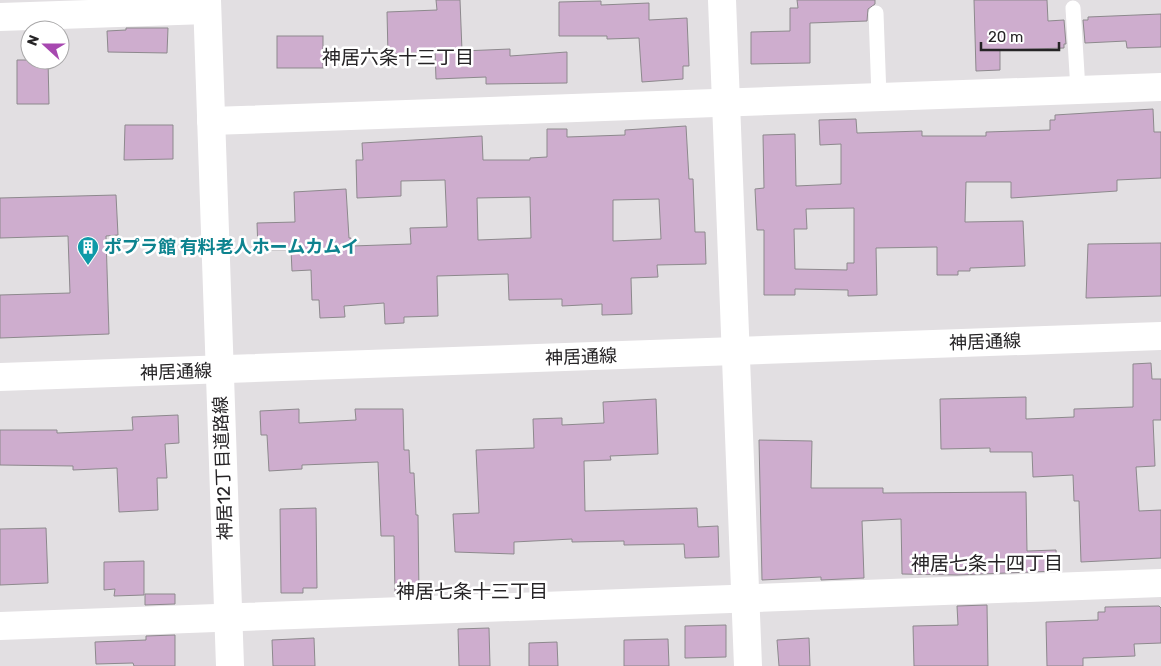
<svg xmlns="http://www.w3.org/2000/svg" width="1161" height="666" font-family="Rubik,'Noto Sans JP',sans-serif">
	<style>
		.building { fill: #ceadce; stroke: #8d898d; fill-rule: evenodd }
		.lines { fill: none; stroke-linecap: round; stroke-linejoin: round }
		.lane { stroke: #fff; stroke-width: 15 }
		.street { stroke: #fff; stroke-width: 28 }
		.secondary { stroke: #fff; stroke-width: 28 }
		.labels { text-anchor: middle; dominant-baseline: central; stroke-width: 5; stroke-linejoin: round; paint-order: stroke }
		.culture-label { font-size: 18px; font-weight: bold; fill: #0d838f; stroke: #fff; text-anchor: start }
		.street-label { font-size: 18px; fill: #262426; stroke: #fff }
		.neighbourhood-label { font-size: 19px; fill: #262426; stroke: #fff }
	</style>
	<rect width="100%" height="100%" fill="#e2dfe2"/>
	<!-- building -->
	<g class="building">
		<path d="M 436,0 L 460,0 L 462,51 L 510,49 L 510,56 L 567,52 L 567,83 L 486,84 L 486,77 L 436,79 L 435,52 L 388,54 L 387,12 L 437,10 Z"/>
		<path d="M 797,0 L 875,0 L 875,4 L 868,9 L 867,21 L 810,23 L 810,63 L 751,64 L 751,32 L 790,31 L 790,8 L 798,8 Z"/>
		<path d="M 974,0 L 1047,0 L 1048,21 L 1064,20 L 1066,44 L 1064,44 L 1064,48 L 1000,50 L 1000,70 L 976,71 Z"/>
		<path d="M 601,1 L 601,5 L 649,3 L 649,20 L 687,18 L 689,66 L 683,66 L 683,79 L 642,82 L 639,38 L 607,39 L 607,36 L 559,36 L 559,2 Z"/>
		<path d="M 1161,14 L 1161,47 L 1127,48 L 1126,41 L 1085,43 L 1083,20 L 1088,20 L 1088,17 Z"/>
		<path d="M 126,28 L 168,28 L 167,53 L 108,52 L 107,31 L 126,30 Z"/>
		<rect x="277" y="36" width="46" height="32"/>
		<path d="M 17,60 L 48,60 L 49,104 L 17,104 Z"/>
		<path d="M 1153,109 L 1154,132 L 1161,132 L 1161,178 L 1117,180 L 1117,191 L 1011,198 L 1011,182 L 966,182 L 965,222 L 1023,221 L 1025,266 L 970,268 L 970,271 L 958,271 L 958,275 L 937,275 L 937,247 L 876,248 L 877,295 L 848,296 L 848,290 L 795,289 L 795,295 L 764,295 L 764,230 L 757,230 L 755,189 L 764,188 L 763,135 L 795,134 L 796,186 L 841,184 L 841,144 L 820,145 L 819,120 L 856,119 L 857,133 L 922,131 L 922,136 L 986,136 L 986,132 L 1050,130 L 1050,120 L 1055,120 L 1055,115 ZM 854,208 L 854,263 L 847,263 L 847,270 L 795,269 L 794,229 L 807,229 L 806,209 Z"/>
		<path d="M 125,125 L 173,125 L 173,159 L 124,160 Z"/>
		<path d="M 686,126 L 689,179 L 693,179 L 695,232 L 705,232 L 706,264 L 657,265 L 658,277 L 631,278 L 632,314 L 602,315 L 602,304 L 562,306 L 562,299 L 509,300 L 508,274 L 437,276 L 438,316 L 404,317 L 404,323 L 385,324 L 384,303 L 344,306 L 345,317 L 320,318 L 319,300 L 312,300 L 311,270 L 292,271 L 291,250 L 258,250 L 257,223 L 295,222 L 294,192 L 346,189 L 349,238 L 351,238 L 352,246 L 411,244 L 410,228 L 447,227 L 445,180 L 401,181 L 401,196 L 357,198 L 356,160 L 363,160 L 362,143 L 482,136 L 483,160 L 530,160 L 530,158 L 547,157 L 547,129 L 567,129 L 567,137 L 625,135 L 625,130 ZM 530,197 L 531,238 L 478,240 L 477,198 ZM 659,199 L 661,239 L 613,241 L 613,200 Z"/>
		<path d="M 116,195 L 118,235 L 106,236 L 109,334 L 0,338 L 0,295 L 70,293 L 68,236 L 0,238 L 0,198 Z"/>
		<path d="M 1161,243 L 1161,296 L 1086,298 L 1088,244 Z"/>
		<path d="M 1151,363 L 1152,379 L 1161,379 L 1161,420 L 1153,420 L 1155,466 L 1136,467 L 1139,511 L 1161,510 L 1161,558 L 1081,562 L 1079,501 L 1074,501 L 1073,475 L 1033,477 L 1032,452 L 990,452 L 990,448 L 941,449 L 940,399 L 1026,397 L 1026,419 L 1074,417 L 1074,409 L 1133,407 L 1133,364 Z"/>
		<path d="M 656,399 L 658,454 L 610,456 L 611,460 L 584,461 L 585,511 L 697,508 L 698,527 L 718,526 L 719,557 L 685,558 L 684,544 L 624,545 L 624,541 L 572,542 L 572,539 L 514,542 L 514,554 L 455,552 L 453,514 L 479,513 L 476,450 L 534,448 L 533,419 L 562,418 L 562,425 L 604,423 L 603,402 Z"/>
		<path d="M 299,409 L 299,423 L 356,420 L 355,409 L 403,409 L 404,450 L 409,450 L 410,473 L 414,473 L 416,515 L 418,515 L 419,595 L 395,595 L 394,536 L 381,536 L 378,462 L 302,465 L 302,469 L 269,471 L 267,435 L 261,435 L 260,411 Z"/>
		<path d="M 178,415 L 179,443 L 165,444 L 167,478 L 157,478 L 158,510 L 119,512 L 117,468 L 73,470 L 73,466 L 0,465 L 0,430 L 57,430 L 57,433 L 133,430 L 132,417 Z"/>
		<path d="M 759,440 L 812,441 L 811,488 L 883,488 L 883,493 L 1026,492 L 1027,551 L 1056,550 L 1057,571 L 957,575 L 902,574 L 901,519 L 862,521 L 864,578 L 821,580 L 821,577 L 762,580 Z"/>
		<path d="M 316,508 L 317,588 L 303,588 L 303,593 L 281,593 L 280,509 Z"/>
		<path d="M 46,528 L 48,583 L 0,585 L 0,529 Z"/>
		<path d="M 144,561 L 144,595 L 114,596 L 115,589 L 104,590 L 104,562 Z"/>
		<path d="M 145,594 L 175,594 L 175,604 L 145,605 Z"/>
		<path d="M 987,605 L 988,666 L 914,666 L 913,626 L 958,625 L 957,606 Z"/>
		<path d="M 1159,606 L 1161,608 L 1161,643 L 1134,644 L 1135,656 L 1083,658 L 1083,666 L 1047,666 L 1046,622 L 1098,620 L 1098,612 L 1105,612 L 1105,607 Z"/>
		<path d="M 726,625 L 726,657 L 685,658 L 685,626 Z"/>
		<path d="M 489,628 L 490,666 L 459,666 L 458,629 Z"/>
		<path d="M 175,635 L 175,666 L 134,666 L 133,663 L 96,664 L 95,642 L 146,640 L 146,636 Z"/>
		<path d="M 314,638 L 315,666 L 273,666 L 272,640 Z"/>
		<path d="M 809,638 L 810,666 L 779,666 L 777,640 Z"/>
		<path d="M 668,639 L 669,666 L 624,666 L 624,640 Z"/>
		<path d="M 557,642 L 558,666 L 529,666 L 529,643 Z"/>
	</g>
	<g class="lines">
		<!-- lane -->
		<g class="lane">
			<path d="M 1073,8 L 1078,90"/>
			<path d="M 876,13 L 879,97"/>
		</g>
		<!-- street -->
		<g class="street">
			<path d="M 722,0 L 748,666"/>
			<path d="M 0,17 L 207,10"/>
			<path d="M 211,121 L 1161,87"/>
			<path d="M 0,626 L 1161,583"/>
		</g>
		<!-- secondary -->
		<g class="secondary">
			<path d="M 207,0 L 230,666"/>
			<path d="M 0,377 L 1161,336"/>
		</g>
	</g>
	<!-- icons -->
	<defs>
		<g id="building-pin" transform="scale(1.125)"><path d="M0 17L-7.5 6A9.5 9.5 0 1 1 7.5 6Z" fill="#0f9aa8" stroke="#fff"/><path d="M-4-6H4V6H1V3H-1V6H-4ZM-2.5-4.3h1.7v1.8h-1.7ZM.8-4.3h1.7v1.8H.8ZM-2.5-1h1.7V.8h-1.7ZM.8-1h1.7V.8H.8Z" fill="#fff"/></g>
	</defs>
	<g fill-rule="evenodd">
		<use href="#building-pin" x="88" y="247"/>
	</g>
	<g class="labels">
		<!-- culture labels -->
		<g class="culture-label">
			<text x="104" y="247">ポプラ館 有料老人ホームカムイ</text>
		</g>
		<!-- street labels -->
		<g class="street-label">
			<text transform="translate(985 342) rotate(-2)">神居通線</text>
			<text transform="translate(581 357) rotate(-2)">神居通線</text>
			<text transform="translate(176 372) rotate(-2)">神居通線</text>
			<text transform="translate(223 468) rotate(-92)">神居12丁目道路線</text>
		</g>
		<!-- neighbourhood labels -->
		<g class="neighbourhood-label">
			<text x="398" y="57">神居六条十三丁目</text>
			<text x="987" y="563">神居七条十四丁目</text>
			<text x="472" y="591">神居七条十三丁目</text>
		</g>
	</g>
	<!-- north arrow -->
	<g transform="translate(45 45) rotate(291)"><circle r="24" fill="#ffffff" stroke="#a8a7a8"/>
	<path d="M0-4L9 19L0 12L-9 19Z" fill="#a748b0"/>
	<text y="-8" font-size="14" font-weight="bold" text-anchor="middle" fill="#262426">N</text>
	</g>
	<!-- scale -->
	<path d="M981 42v8h78v-8" fill="none" stroke="#262426" stroke-width="2.5"/>
	<text x="988" y="42" font-size="15" fill="#262426" stroke="#ffffff" stroke-width="4" paint-order="stroke">20 m</text>
</svg>
